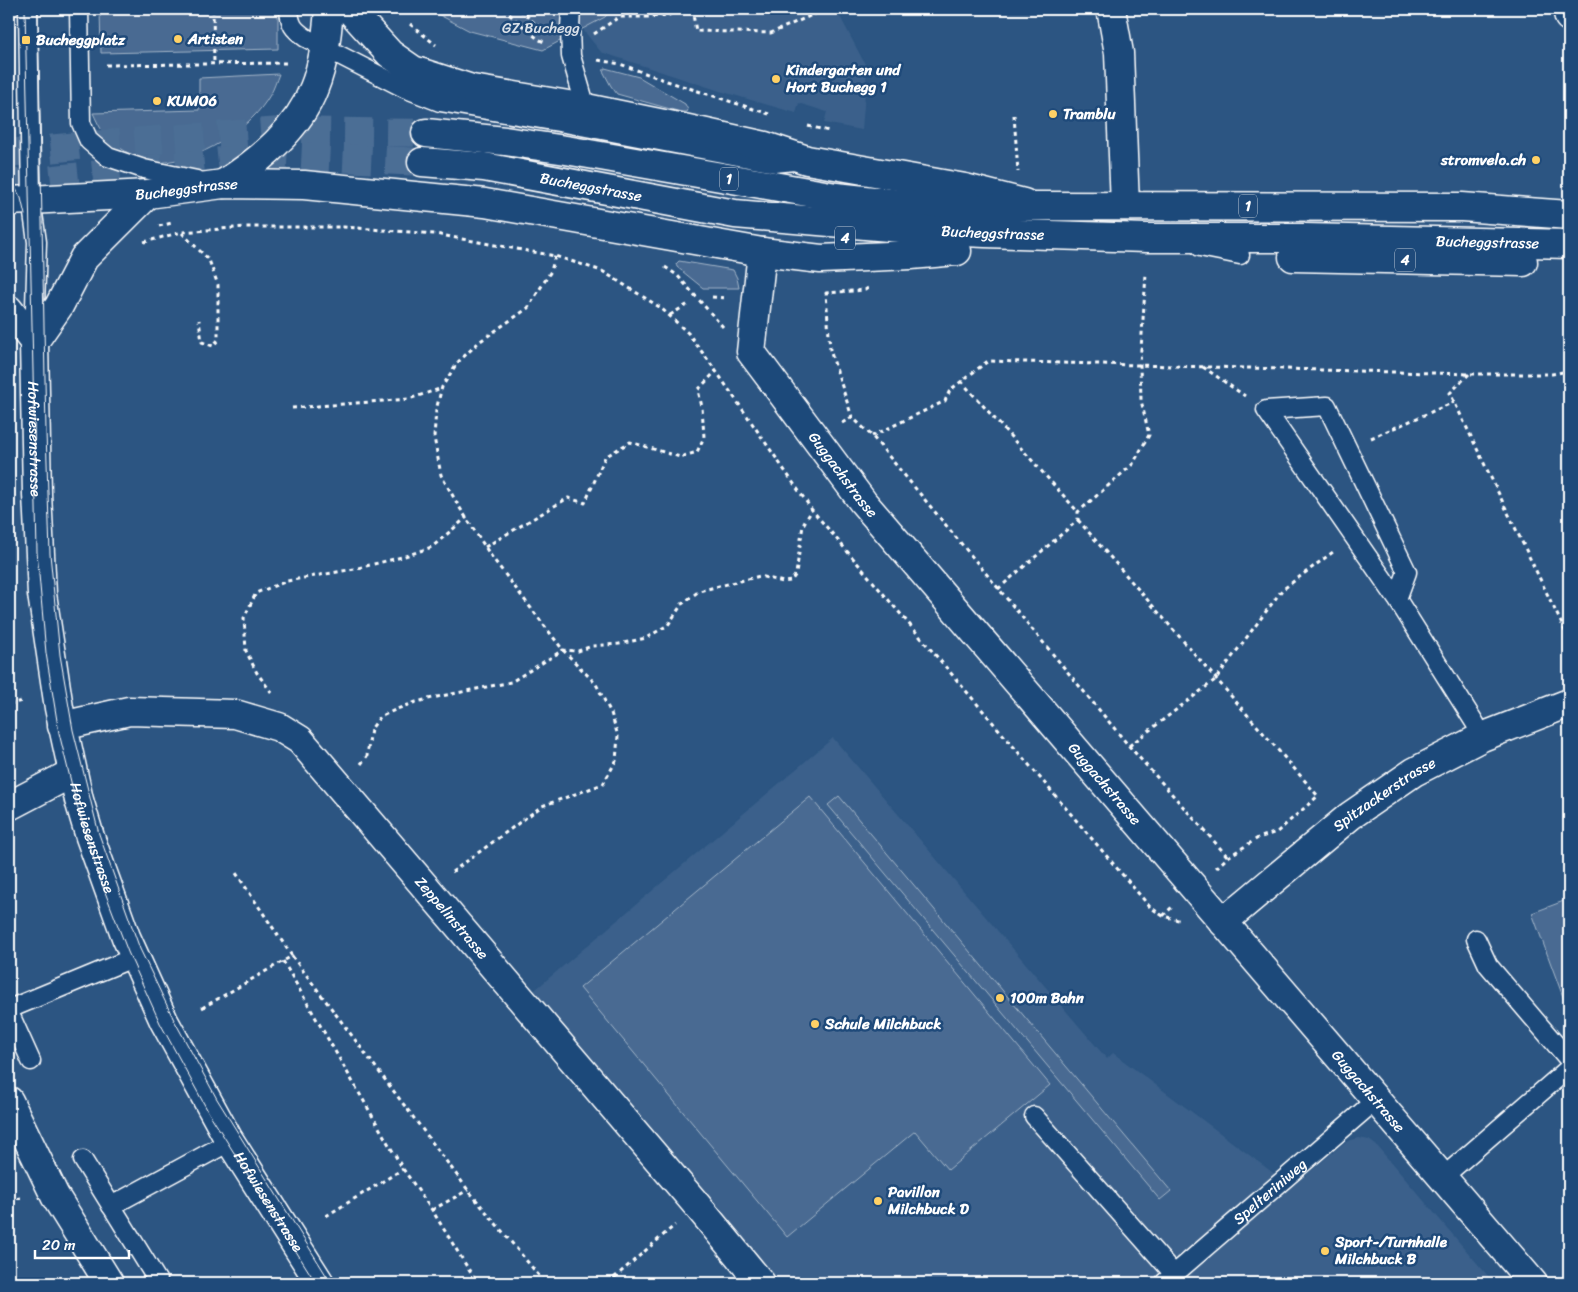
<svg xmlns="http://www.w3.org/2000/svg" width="1578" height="1292" font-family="Sriracha,sans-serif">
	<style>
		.built { fill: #3b618b }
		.green { fill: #486b92; stroke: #a4b5c8 }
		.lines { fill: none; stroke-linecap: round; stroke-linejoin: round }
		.primary-tunnel { stroke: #4c6e95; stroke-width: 28; stroke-dasharray: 28 14; stroke-linecap: butt }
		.service-casing { stroke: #fff; stroke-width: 21 }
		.minor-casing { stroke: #fff; stroke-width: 31 }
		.tertiary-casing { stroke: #fff; stroke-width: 31 }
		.primary-casing { stroke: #fff; stroke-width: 31 }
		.path { stroke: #fff; stroke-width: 3; stroke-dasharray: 4 4; stroke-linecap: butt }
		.service { stroke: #1f4a7a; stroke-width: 18 }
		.minor { stroke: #1f4a7a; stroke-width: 28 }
		.tertiary { stroke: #1f4a7a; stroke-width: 28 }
		.primary { stroke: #1f4a7a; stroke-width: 28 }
		.tram { stroke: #fff; stroke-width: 1 }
		.poi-dot { fill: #ffd166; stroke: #1f4a7a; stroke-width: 2 }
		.labels { text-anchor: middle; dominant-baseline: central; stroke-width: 5; stroke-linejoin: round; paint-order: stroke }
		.shield { fill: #1f4a7a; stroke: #bcc9d7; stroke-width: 1 }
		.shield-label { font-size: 14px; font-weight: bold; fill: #fff }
		.park-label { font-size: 15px; fill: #dae1e9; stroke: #1f4a7a }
		.poi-label { font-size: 15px; font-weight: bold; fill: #fff; stroke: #1f4a7a; text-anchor: start }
		.street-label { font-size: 15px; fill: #fff; stroke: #1f4a7a }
	</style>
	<rect width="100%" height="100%" fill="#2c5582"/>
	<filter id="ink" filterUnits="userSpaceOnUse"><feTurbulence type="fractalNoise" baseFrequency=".02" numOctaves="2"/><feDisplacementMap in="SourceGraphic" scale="10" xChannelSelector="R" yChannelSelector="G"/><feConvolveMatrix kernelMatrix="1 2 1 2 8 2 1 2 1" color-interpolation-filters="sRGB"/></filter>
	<g filter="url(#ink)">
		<!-- built -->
		<g class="built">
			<path d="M 585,9 L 836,9 L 867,68 L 862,130 L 824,123 L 827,112 L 799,103 L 796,113 L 720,91 L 601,52 L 584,31 Z"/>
			<path d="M 833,738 L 1107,1059 L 1113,1053 L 1292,1187 L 1343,1144 L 1350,1140 L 1359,1138 L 1369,1140 L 1377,1146 L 1494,1283 L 771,1283 L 529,995 Z"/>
		</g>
		<!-- green -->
		<g class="green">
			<path d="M 100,9 L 278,9 L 278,49 L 101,53 Z"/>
			<path d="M 428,9 L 612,9 L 605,17 L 543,50 L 470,31 Z"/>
			<path d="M 605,68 L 639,77 L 685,104 L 688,110 L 687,112 L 681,112 L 617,94 L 611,86 L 603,71 Z"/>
			<path d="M 279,74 C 276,81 274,89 270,95 C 252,127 207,156 171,161 C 166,162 161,163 156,163 C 137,160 116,148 104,133 C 99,127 96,119 93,113 L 199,110 L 199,78 Z"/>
			<path d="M 679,261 L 733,270 L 737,278 L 739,288 L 703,288 L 677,267 L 676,264 Z"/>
			<path d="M 839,796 L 1171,1191 L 1160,1200 L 828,805 Z"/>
			<path d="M 810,797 L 1050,1085 L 948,1170 L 915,1131 L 787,1237 L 580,988 Z"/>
			<path d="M 1569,899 L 1569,1013 L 1532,913 Z"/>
		</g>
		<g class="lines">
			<!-- primary-tunnel -->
			<g class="primary-tunnel">
				<path d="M 9,153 L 87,145 L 282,131 L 426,133"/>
				<path d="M 9,184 L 278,155 L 422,162"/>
			</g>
			<!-- service casing -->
			<g class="service-casing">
				<g id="service">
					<path d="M 28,9 L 31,199 L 37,242 L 34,340"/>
					<path d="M 79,9 L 81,123 L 89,141 L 108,157 L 144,169 L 197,180"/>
					<path d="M 289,9 C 290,25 293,29 306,38 L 404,88 L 440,102 L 570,124 L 775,163 L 794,161"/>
					<path d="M 571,9 L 570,28 L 571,56 L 586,108"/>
					<path d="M 1200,247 L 1240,255"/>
					<path d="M 1397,599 L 1407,572 L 1327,406 L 1266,410 L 1397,599 L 1475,723 L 1482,737"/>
					<path d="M 1476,939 L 1488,965 L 1569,1060"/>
					<path d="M 9,1009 L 135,957"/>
					<path d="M 9,1012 L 31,1061"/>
					<path d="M 1034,1116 L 1174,1274"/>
					<path d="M 83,1160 L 159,1283"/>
					<path d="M 1443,1177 L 1569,1068"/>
					<path d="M 111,1206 L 231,1141"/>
					<path id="s1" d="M 1164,1283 L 1376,1100"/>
				</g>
			</g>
			<!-- minor casing -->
			<g class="minor-casing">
				<g id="minor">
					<path d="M 1111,9 L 1119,53 L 1125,206"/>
					<path d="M 1567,9 L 1569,17"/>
					<path id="s2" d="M 762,252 L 751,352 L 863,502 L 1533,1283"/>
					<path id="s3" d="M 62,726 L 129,711 L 235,714 L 279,727 L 300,740 L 696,1204 L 761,1283"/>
					<path d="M 9,806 L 72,773"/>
					<path id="s4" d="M 1223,922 L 1350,816 L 1414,772 L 1482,737 L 1569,703"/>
					<path d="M 9,1101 L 55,1196 L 109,1283"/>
				</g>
			</g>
			<!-- tertiary casing -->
			<g class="tertiary-casing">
				<g id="tertiary">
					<path d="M 349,9 L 390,54 L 413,70 L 472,89 L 586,108 L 688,129 L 765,146 L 807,160 L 965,188 L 1024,203"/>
					<path d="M 223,184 C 259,162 299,128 314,88 C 324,64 327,35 329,9"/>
					<path id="s5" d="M 9,201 L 148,194 L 223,184 L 304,185 L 485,203 L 762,252 L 821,259 L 911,255 L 957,251"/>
					<path id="s6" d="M 9,310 L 34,342 L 37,494 L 42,594 L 59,708 L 79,800 L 90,837 L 126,937 L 164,1021 L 228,1138 L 320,1283"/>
					<path d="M 34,342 L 59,306 L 84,258 L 148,194"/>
				</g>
			</g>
			<!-- primary casing -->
			<g class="primary-casing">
				<g id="primary">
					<path d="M 426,133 L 505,141 L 566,150 L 836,197 L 957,210 L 1033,206 L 1462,207 L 1569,215"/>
					<path id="s7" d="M 422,162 L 484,167 L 735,214 L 924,230 L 985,233 L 1147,238 L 1305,238 L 1569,244"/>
					<path d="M 1293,257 L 1523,262"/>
				</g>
			</g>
			<!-- path -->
			<g class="path">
				<path d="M 213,9 L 214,64"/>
				<path d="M 503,9 L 538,39 L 546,43"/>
				<path d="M 520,9 L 535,24 L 546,31"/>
				<path d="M 692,9 L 696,31 L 771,33 L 826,9"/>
				<path d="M 410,24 L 436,45"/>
				<path d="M 594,34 L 619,17 L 649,17 L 669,15 L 677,9"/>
				<path d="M 598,60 L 620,64 L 667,81 L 769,114"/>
				<path d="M 106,65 L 287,63"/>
				<path d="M 1014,115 L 1018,172"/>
				<path d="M 808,126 L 829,131"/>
				<path d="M 159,226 L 172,223"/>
				<path d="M 182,233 L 209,260 L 218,285 L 218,340 L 213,346 L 202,342 L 199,320"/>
				<path d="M 144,242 L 182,232 L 246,227 L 344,227 L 435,234 L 555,256 L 602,271 L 661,308 L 688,333 L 716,371 L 812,510 L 1150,907 L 1163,916 L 1182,921"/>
				<path d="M 665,267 L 677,275 L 723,327"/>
				<path d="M 868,288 L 865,290 L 826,293 L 830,350 L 852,417 L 872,436 L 1129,746 L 1228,857"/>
				<path d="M 712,297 L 727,298"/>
				<path d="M 670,315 L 690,303"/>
				<path d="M 1203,367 L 1245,396"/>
				<path d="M 1469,374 L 1450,393 L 1569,639"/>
				<path d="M 961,381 L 1078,512"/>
				<path d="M 292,408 L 409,399 L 442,388"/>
				<path d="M 842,423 L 852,417"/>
				<path d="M 872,436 L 945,401 L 950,390 L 988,361 L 1469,374 L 1552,374 L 1569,371"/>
				<path d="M 1371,438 L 1454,402"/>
				<path d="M 1078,520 L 1318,796 L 1277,832 L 1258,838 L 1228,857 L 1216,868"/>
				<path d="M 485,547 L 568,498 L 585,503 L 605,457 L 630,442 L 680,457 L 697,452 L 704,437 L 702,407 L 698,390 L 716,371"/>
				<path d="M 998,589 L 1078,520 L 1078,512 L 1133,464 L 1149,435 L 1141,400 L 1140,364 L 1146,274"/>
				<path d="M 272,693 L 257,673 L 246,651 L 244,618 L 256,593 L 287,581 L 354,569 L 402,557 L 432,547 L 467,517"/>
				<path d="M 9,704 L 22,701"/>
				<path d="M 1129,746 L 1215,680 L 1282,590 L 1333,552"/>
				<path d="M 361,764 L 367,756 L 371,729 L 380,717 L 397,709 L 416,702 L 437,697 L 511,682 L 563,650 L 578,651 L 592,646 L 619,644 L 646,638 L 668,625 L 682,604 L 699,591 L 760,576 L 783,582 L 791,581 L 796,574 L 803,525 L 812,510"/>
				<path d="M 452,872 L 542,806 L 603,784 L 616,761 L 618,736 L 611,713 L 596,684 L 563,650 L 491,556 L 458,505 L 441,475 L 434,437 L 436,410 L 442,387 L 457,363 L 479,342 L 528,308 L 551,271 L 555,256"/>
				<path d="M 1163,916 L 1172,907"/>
				<path d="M 292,956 L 468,1190 L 545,1283"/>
				<path d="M 283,961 L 403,1169 L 432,1210 L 477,1283"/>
				<path d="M 202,1008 L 292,956 L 236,873"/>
				<path d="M 9,1199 L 22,1198"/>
				<path d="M 432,1210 L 468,1190"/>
				<path d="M 326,1216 L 403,1169"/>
				<path d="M 608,1283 L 675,1225"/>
			</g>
			<!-- service -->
			<use href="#service" class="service"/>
			<!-- minor -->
			<use href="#minor" class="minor"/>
			<!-- tertiary -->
			<use href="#tertiary" class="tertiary"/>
			<!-- primary -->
			<use href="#primary" class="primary"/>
			<!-- tram -->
			<g class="tram">
				<path id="s8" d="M 25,9 L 37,552 L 46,653 L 59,733 L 76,802 L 100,879 L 128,952 L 160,1023 L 209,1113 L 316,1283"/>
				<path d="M 38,9 L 46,432 L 50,554 L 60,655 L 73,730 L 99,834 L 140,949 L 174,1020 L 217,1099 L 331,1283"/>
				<path d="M 9,177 L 21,198 L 25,215"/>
			</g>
		</g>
	</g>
	<!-- markers -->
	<g class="poi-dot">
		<circle cx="178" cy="39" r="5"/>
		<rect x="21" y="35" width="10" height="10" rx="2.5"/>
		<circle cx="776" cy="79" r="5"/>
		<circle cx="157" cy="101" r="5"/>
		<circle cx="1053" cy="114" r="5"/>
		<circle cx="1536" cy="160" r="5"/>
		<circle cx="1000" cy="998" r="5"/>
		<circle cx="815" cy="1024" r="5"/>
		<circle cx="878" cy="1201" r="5"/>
		<circle cx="1325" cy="1251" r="5"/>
	</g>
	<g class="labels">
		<!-- shield labels -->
		<g class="shield">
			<rect x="720" y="167.5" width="18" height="23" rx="4"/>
			<rect x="1239" y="194.5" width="18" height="23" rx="4"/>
			<rect x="835" y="226.5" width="20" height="23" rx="4"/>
			<rect x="1395" y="248.5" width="20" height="23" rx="4"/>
		</g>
		<g class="shield-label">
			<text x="729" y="179">1</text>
			<text x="1248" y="206">1</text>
			<text x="845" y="238">4</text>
			<text x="1405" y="260">4</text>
		</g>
		<!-- park labels -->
		<g class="park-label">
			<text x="541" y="28">GZ Buchegg</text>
		</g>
		<!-- poi labels -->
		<g class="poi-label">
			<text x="188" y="39">Artisten</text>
			<text x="36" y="40">Bucheggplatz</text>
			<text x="786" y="70">Kindergarten und<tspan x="786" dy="17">Hort Buchegg 1</tspan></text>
			<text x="167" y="101">KUMO6</text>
			<text x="1063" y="114">Tramblu</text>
			<text x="1526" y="160" text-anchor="end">stromvelo.ch</text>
			<text x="1010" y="998">100m Bahn</text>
			<text x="825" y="1024">Schule Milchbuck</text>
			<text x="888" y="1192">Pavillon<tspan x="888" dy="17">Milchbuck D</tspan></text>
			<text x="1335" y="1242">Sport-/Turnhalle<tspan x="1335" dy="17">Milchbuck B</tspan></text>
		</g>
		<!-- street labels -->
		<g class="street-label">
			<text stroke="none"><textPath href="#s7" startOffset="171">Bucheggstrasse</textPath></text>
			<text stroke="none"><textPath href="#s5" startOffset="178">Bucheggstrasse</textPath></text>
			<text stroke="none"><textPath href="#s7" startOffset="576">Bucheggstrasse</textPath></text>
			<text stroke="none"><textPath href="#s7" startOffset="1071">Bucheggstrasse</textPath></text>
			<text stroke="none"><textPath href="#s8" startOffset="430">Hofwiesenstrasse</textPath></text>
			<text stroke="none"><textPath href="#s2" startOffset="254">Guggachstrasse</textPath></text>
			<text stroke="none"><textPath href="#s2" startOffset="659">Guggachstrasse</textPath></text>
			<text stroke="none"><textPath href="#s4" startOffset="206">Spitzackerstrasse</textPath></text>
			<text stroke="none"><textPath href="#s6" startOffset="542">Hofwiesenstrasse</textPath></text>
			<text stroke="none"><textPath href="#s3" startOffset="479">Zeppelinstrasse</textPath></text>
			<text stroke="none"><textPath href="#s2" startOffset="1064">Guggachstrasse</textPath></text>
			<text stroke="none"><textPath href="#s1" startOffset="140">Spelteriniweg</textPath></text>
			<text stroke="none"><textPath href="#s6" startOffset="948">Hofwiesenstrasse</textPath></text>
		</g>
	</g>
	<!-- margin -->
	<rect width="1578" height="1292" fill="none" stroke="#1f4a7a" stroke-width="30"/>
	<rect x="15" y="15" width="1548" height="1262" fill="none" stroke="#fff" stroke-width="2" filter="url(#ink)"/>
	<!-- scale -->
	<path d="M35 1250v8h94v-8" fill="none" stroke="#ffffff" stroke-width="2.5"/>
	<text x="42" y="1250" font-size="15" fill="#ffffff" stroke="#1f4a7a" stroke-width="4" paint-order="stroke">20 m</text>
</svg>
